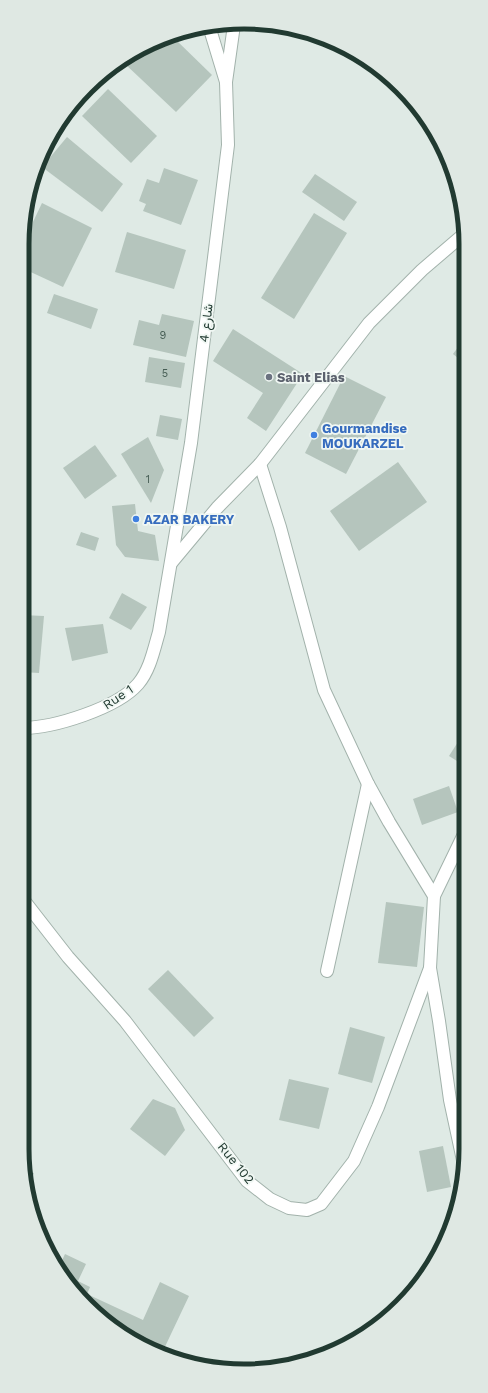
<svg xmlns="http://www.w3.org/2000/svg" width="488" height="1393" font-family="'Work Sans',Vazirmatn,sans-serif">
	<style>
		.building { fill: #b5c5bd }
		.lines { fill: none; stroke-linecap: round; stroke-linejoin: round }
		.minor-casing { stroke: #a2b2ab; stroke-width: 14 }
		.tertiary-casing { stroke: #a2b2ab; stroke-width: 14 }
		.minor { stroke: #fff; stroke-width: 12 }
		.tertiary { stroke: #fff; stroke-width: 12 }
		.worship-dot { fill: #6b7280; stroke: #f0f7f3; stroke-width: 1.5 }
		.shop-dot { fill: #3f7fe0; stroke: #f0f7f3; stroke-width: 1.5 }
		.labels { text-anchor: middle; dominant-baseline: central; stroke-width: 3.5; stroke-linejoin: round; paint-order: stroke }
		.number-label { font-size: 11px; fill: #465d54 }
		.street-label { font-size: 13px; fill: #213a31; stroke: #f0f7f3 }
		.worship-label { font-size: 13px; font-weight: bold; fill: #5b616d; stroke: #f0f7f3; text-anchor: start }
		.shop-label { font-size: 13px; font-weight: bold; fill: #366cbe; stroke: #f0f7f3; text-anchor: start }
		.rim { fill: none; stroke: #213a31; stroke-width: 5 }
	</style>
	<rect width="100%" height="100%" fill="#dfeae5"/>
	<!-- building -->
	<g class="building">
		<path d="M 174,38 L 212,75 L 176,112 L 124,63 L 136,51 Z"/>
		<path d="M 108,89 L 157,136 L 131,163 L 82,116 Z"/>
		<path d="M 67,137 L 123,184 L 102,212 L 42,167 Z"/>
		<path d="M 164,168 L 198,180 L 181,225 L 143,211 L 146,204 L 139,201 L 147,179 L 159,183 Z"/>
		<path d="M 315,174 L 357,202 L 344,221 L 302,192 Z"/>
		<path d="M 42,203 L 92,228 L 63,287 L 22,268 L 22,245 Z"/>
		<path d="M 314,213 L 347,233 L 294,319 L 261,298 Z"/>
		<path d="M 127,232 L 186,250 L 174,289 L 115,272 Z"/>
		<path d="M 54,294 L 98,309 L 91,329 L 47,313 Z"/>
		<path d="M 162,314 L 194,321 L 186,357 L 133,345 L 139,320 L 159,325 Z"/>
		<path d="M 233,329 L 303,374 L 266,431 L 247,418 L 263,393 L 213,361 Z"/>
		<path d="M 464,339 L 464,363 L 453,354 Z"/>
		<path d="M 149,357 L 185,363 L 181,388 L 145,382 Z"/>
		<path d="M 344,376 L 386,397 L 346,474 L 305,453 Z"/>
		<path d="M 160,415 L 182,419 L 178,440 L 156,436 Z"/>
		<path d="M 148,437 L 164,470 L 151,503 L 121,454 Z"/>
		<path d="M 95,445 L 117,476 L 85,499 L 63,468 Z"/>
		<path d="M 398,462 L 427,502 L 359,551 L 330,511 Z"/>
		<path d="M 135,504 L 138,531 L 155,535 L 159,561 L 125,557 L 116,545 L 112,506 Z"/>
		<path d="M 81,532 L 99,538 L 95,551 L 76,545 Z"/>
		<path d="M 122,593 L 147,607 L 131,630 L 109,618 Z"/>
		<path d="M 22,615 L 44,616 L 39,673 L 22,672 Z"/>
		<path d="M 103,624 L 108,653 L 72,661 L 65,628 Z"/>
		<path d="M 465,731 L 465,766 L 449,756 Z"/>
		<path d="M 449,786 L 458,812 L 422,825 L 413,799 Z"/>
		<path d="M 386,902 L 424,907 L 417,967 L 378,963 Z"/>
		<path d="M 22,961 L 26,961 L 23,979 L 22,979 Z"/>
		<path d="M 168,970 L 214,1018 L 194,1037 L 148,989 Z"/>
		<path d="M 350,1027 L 385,1037 L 372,1083 L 338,1074 Z"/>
		<path d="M 289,1079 L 329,1088 L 319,1129 L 279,1120 Z"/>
		<path d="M 153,1099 L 175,1108 L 185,1130 L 165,1156 L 130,1129 Z"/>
		<path d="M 443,1146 L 451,1187 L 427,1192 L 419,1151 Z"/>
		<path d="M 26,1171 L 34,1173 L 29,1186 Z"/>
		<path d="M 65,1254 L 86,1264 L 78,1281 L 90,1287 L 87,1294 L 143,1320 L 160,1282 L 189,1296 L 162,1353 L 146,1348 L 77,1296 L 59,1267 Z"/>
	</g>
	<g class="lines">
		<!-- minor casing -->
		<g class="minor-casing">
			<g id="minor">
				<path d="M 226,82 L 234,25"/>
				<path d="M 434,896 L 465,832"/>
				<path d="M 22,898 L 68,957 L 125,1021 L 247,1181 L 270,1199 L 289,1208 L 307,1210 L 321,1204 L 354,1161 L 378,1107 L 430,968"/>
				<path d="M 327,971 L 368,784"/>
			</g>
		</g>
		<!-- tertiary casing -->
		<g class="tertiary-casing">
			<g id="tertiary">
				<path d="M 260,464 L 280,527 L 324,690 L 368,784 L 389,822 L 434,896 L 430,968 L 439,1021 L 450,1100 L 464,1165"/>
				<path d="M 172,562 L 217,508 L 260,464 L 369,323 L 422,270 L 464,234"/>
				<path d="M 22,728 C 54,728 117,708 138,684 C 150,670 154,649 159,632 L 191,443 L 228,145 L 226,82 L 209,26"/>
			</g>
		</g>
		<!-- minor -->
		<use href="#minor" class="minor"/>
		<!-- tertiary -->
		<use href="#tertiary" class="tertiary"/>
	</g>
	<!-- markers -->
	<circle class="worship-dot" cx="269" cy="377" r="4"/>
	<g class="shop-dot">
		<circle cx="314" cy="435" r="4"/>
		<circle cx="136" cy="519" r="4"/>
	</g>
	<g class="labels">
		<!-- number labels -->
		<g class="number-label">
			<text x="163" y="335">9</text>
			<text x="165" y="373">5</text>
			<text x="148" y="479">1</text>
		</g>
		<!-- street labels -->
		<g class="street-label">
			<text transform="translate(206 323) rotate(-83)">شارع 4</text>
			<text transform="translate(118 697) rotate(-34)">Rue 1</text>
			<text transform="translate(236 1163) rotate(51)">Rue 102</text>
		</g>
		<!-- worship labels -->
		<g class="worship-label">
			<text x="277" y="377">Saint Elias</text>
		</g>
		<!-- shop labels -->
		<g class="shop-label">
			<text x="322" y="428">Gourmandise<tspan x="322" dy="15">MOUKARZEL</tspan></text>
			<text x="144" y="519">AZAR BAKERY</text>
		</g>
	</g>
	<!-- crop -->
	<path d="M0 0H488V1393H0ZM244 29H244A215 215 0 0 1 459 244V1149A215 215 0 0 1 244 1364H244A215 215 0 0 1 29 1149V244A215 215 0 0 1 244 29Z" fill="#dfe8e3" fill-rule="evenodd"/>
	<path class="rim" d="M244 29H244A215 215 0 0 1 459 244V1149A215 215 0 0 1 244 1364H244A215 215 0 0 1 29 1149V244A215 215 0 0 1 244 29Z"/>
</svg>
